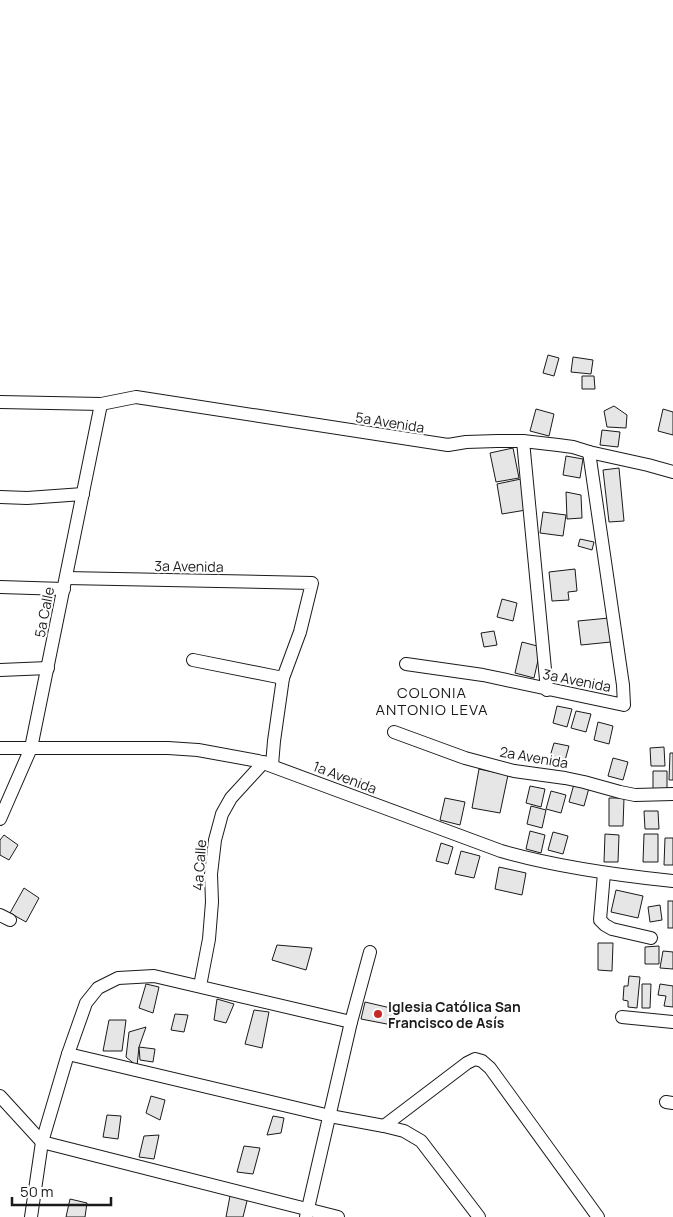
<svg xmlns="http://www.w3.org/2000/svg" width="673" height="1217" font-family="Manrope,sans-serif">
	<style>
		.building { fill: #e6e6e6; stroke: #1a1a1a }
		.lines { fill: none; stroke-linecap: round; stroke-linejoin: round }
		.street-casing { stroke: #1a1a1a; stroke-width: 14 }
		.street { stroke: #fff; stroke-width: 12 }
		.poi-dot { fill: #c62828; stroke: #fff; stroke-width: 2 }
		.labels { text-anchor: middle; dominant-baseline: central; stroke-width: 4; stroke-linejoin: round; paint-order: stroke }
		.street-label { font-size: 14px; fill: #1a1a1a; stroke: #fff }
		.poi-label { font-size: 14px; font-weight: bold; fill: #1a1a1a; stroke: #fff; text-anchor: start }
		.neighbourhood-label { font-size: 15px; letter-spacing: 1px; fill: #1a1a1a; stroke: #fff }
	</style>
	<rect width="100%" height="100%" fill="#fff"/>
	<!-- building -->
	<g class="building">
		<path d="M 548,355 L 559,358 L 554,376 L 543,373 Z"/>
		<path d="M 573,357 L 593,360 L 591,374 L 571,372 Z"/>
		<path d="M 582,376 L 594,376 L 595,389 L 582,389 Z"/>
		<path d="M 614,406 L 627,415 L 626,428 L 607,427 L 604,411 Z"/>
		<path d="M 536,409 L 554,414 L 549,436 L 530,431 Z"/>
		<path d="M 663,409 L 673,412 L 673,435 L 658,431 Z"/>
		<path d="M 602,430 L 620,432 L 618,447 L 600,445 Z"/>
		<path d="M 513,448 L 519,478 L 496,482 L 490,453 Z"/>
		<path d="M 566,456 L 583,459 L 580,478 L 563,475 Z"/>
		<path d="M 619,468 L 624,521 L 609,522 L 603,470 Z"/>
		<path d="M 521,479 L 526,510 L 502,514 L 497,484 Z"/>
		<path d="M 566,492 L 581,495 L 582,518 L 567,519 Z"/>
		<path d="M 543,512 L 566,515 L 563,536 L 540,533 Z"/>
		<path d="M 580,539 L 594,542 L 592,550 L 578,546 Z"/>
		<path d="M 575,569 L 577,591 L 568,592 L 569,600 L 552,601 L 549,572 Z"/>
		<path d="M 502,599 L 517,603 L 513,621 L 497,617 Z"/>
		<path d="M 609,618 L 611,642 L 581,645 L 578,621 Z"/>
		<path d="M 494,631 L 497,645 L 484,647 L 481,633 Z"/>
		<path d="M 522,642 L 541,647 L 534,678 L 515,673 Z"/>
		<path d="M 557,706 L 572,709 L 567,727 L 553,723 Z"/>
		<path d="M 576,711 L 591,714 L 586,732 L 571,728 Z"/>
		<path d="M 598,722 L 613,726 L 609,744 L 594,740 Z"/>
		<path d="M 554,743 L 569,746 L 564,764 L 549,760 Z"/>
		<path d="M 664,747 L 665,766 L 651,766 L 650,748 Z"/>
		<path d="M 670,753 L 673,753 L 673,780 L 669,780 Z"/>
		<path d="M 613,758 L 628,762 L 623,780 L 608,776 Z"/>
		<path d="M 479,769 L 508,775 L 500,813 L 472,808 Z"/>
		<path d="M 653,771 L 667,771 L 667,789 L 653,790 Z"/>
		<path d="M 574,784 L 589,788 L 584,806 L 569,802 Z"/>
		<path d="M 530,786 L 545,789 L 541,807 L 526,803 Z"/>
		<path d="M 551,791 L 566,795 L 561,813 L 546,809 Z"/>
		<path d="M 445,798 L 465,802 L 460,825 L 440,820 Z"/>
		<path d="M 609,798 L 624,798 L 623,826 L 609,826 Z"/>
		<path d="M 531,806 L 546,810 L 542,828 L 527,824 Z"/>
		<path d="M 644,811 L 658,811 L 659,829 L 645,829 Z"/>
		<path d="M 530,831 L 545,835 L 541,853 L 526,849 Z"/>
		<path d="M 553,832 L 568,836 L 563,854 L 548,850 Z"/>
		<path d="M 605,834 L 619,835 L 618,862 L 604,862 Z"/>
		<path d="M 644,834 L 658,834 L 658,862 L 643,862 Z"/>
		<path d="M 4,835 L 18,845 L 9,860 L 0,855 L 0,840 Z"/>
		<path d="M 665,838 L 673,838 L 673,865 L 664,865 Z"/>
		<path d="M 441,843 L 453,847 L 448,864 L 436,861 Z"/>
		<path d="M 461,851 L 480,856 L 474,878 L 455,874 Z"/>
		<path d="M 499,867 L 526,873 L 522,895 L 495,889 Z"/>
		<path d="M 24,888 L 39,898 L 26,922 L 10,913 Z"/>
		<path d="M 616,890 L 643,896 L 638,918 L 611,912 Z"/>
		<rect x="668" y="901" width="5" height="27"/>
		<path d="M 660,905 L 662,920 L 650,922 L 648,907 Z"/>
		<path d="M 598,943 L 613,943 L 612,971 L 598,970 Z"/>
		<path d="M 277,945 L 312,948 L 306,970 L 272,960 Z"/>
		<path d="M 659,946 L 659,964 L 645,964 L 645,947 Z"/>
		<path d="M 663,951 L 673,952 L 673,969 L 660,968 Z"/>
		<path d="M 629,976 L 640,977 L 637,1008 L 628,1007 L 628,1001 L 623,1000 L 624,986 L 628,986 Z"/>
		<path d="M 146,984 L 159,987 L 153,1013 L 139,1008 Z"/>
		<path d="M 642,984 L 651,984 L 650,1008 L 642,1008 Z"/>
		<path d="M 660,984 L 673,986 L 673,1007 L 664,1006 L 666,996 L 658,995 Z"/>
		<path d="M 217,999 L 234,1004 L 226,1023 L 214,1020 Z"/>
		<path d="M 365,1002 L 395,1009 L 392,1025 L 361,1019 Z"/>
		<path d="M 254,1010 L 269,1012 L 262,1048 L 245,1044 Z"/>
		<path d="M 175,1014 L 188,1015 L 184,1032 L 171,1030 Z"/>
		<path d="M 109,1020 L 126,1020 L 122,1051 L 103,1051 Z"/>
		<path d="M 146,1027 L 139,1047 L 137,1066 L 126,1057 L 129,1032 Z"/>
		<path d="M 139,1047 L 155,1049 L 153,1062 L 140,1060 Z"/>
		<path d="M 151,1096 L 165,1100 L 160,1120 L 146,1113 Z"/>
		<path d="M 107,1115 L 121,1116 L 118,1139 L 103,1137 Z"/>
		<path d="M 273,1116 L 284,1118 L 281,1133 L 267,1135 Z"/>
		<path d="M 159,1135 L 154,1159 L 139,1157 L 144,1136 Z"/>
		<path d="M 244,1146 L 260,1148 L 253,1174 L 237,1172 Z"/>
		<path d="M 230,1196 L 248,1197 L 243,1217 L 226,1217 Z"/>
		<path d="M 70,1199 L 87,1203 L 85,1217 L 66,1217 Z"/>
	</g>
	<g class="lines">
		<!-- street casing -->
		<g class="street-casing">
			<g id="street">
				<path d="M 0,402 L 101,404 L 136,397 L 448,445 L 466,442 L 497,441 L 523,441 L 558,445 L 573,447 L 589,452 L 648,465 L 673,472"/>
				<path d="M 523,441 L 547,690"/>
				<path d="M 0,497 L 27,498 L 83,494"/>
				<path d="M 66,578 L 312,583 L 300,632 L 283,678 L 274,741 L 272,765"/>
				<path d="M 0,587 L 64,589"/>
				<path d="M 193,660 L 283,678"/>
				<path d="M 406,664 L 483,675 L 624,705 L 623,685 L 589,452"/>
				<path d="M 0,670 L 48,668"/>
				<path d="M 394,732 L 465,758 L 514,771 L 565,778 L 584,782 L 620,792 L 635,795 L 673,794"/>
				<path d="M 0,748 L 168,748 L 198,750 L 258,761 L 501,851 C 557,867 615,875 673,881"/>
				<path d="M 0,819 L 31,748 L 101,404"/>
				<path d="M 604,873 L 600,920 L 605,925 L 612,929 L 651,938"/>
				<path d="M 0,915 L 10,920"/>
				<path d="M 200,986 L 209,939 L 212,902 L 211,874 L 215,840 L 222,814 L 231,798 L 264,762"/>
				<path d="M 622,1017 L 673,1022"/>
				<path d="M 68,1054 L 330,1116 L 384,1126 L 404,1131 L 421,1141 L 479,1217"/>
				<path d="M 0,1096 L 42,1142"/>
				<path d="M 666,1102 L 673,1103"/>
				<path d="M 384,1126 L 467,1063 L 475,1059 L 482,1061 L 490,1068 L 598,1217"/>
				<path d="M 42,1142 L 338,1217"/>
				<path d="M 31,1217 L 42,1142 L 68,1054 L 86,1003 L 98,988 L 118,978 L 154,976 L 351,1022"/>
				<path d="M 306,1217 L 351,1022 L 370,952"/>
			</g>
		</g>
		<!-- street -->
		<use href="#street" class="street"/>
	</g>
	<!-- markers -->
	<circle class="poi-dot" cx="378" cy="1014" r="5"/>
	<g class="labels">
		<!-- street labels -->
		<g class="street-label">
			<text transform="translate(390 422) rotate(9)">5a Avenida</text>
			<text transform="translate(189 566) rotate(1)">3a Avenida</text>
			<text transform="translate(44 612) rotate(-79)">5a Calle</text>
			<text transform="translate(577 680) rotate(11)">3a Avenida</text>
			<text transform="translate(534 757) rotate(10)">2a Avenida</text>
			<text transform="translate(345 777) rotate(21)">1a Avenida</text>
			<text transform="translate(199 865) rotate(-86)">4a Calle</text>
		</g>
		<!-- poi labels -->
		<g class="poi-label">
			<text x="388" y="1006">Iglesia Católica San<tspan x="388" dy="16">Francisco de Asís</tspan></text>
		</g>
		<!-- neighbourhood labels -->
		<g class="neighbourhood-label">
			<text x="432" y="692">COLONIA<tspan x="432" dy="17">ANTONIO LEVA</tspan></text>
		</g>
	</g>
	<!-- scale -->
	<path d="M12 1197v8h99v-8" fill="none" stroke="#1a1a1a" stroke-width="2.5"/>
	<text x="20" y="1197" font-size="15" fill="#1a1a1a" stroke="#ffffff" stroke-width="4" paint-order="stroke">50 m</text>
</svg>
